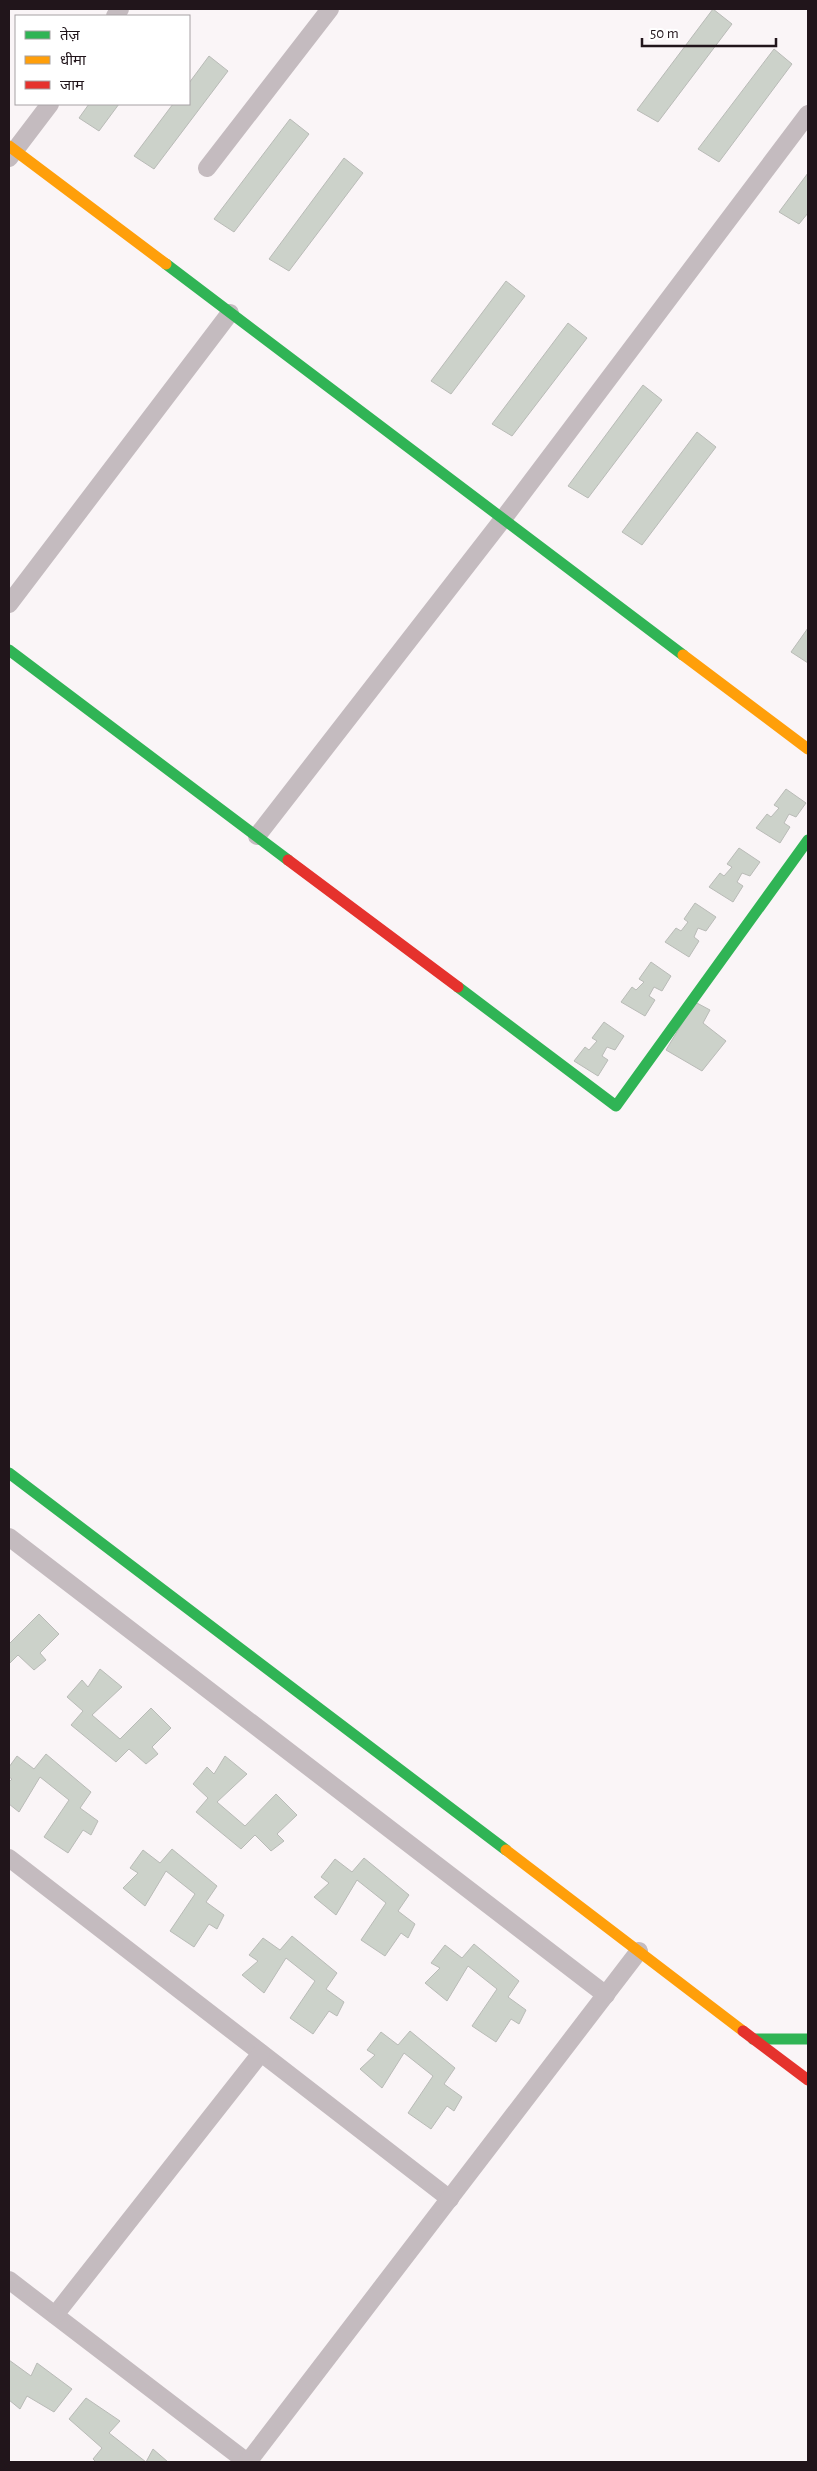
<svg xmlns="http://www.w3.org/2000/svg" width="817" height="2471" font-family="'Alegreya Sans','Noto Sans Devanagari',sans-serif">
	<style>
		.building { fill: #ccd2ca; stroke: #b9bbb7 }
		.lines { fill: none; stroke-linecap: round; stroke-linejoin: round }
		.street { stroke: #c4bbbf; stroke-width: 18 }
		.fast { stroke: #30b455; stroke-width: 11 }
		.slow { stroke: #ff9f0a; stroke-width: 11 }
		.jam { stroke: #e5322d; stroke-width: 11 }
	</style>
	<rect width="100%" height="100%" fill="#faf5f7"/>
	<!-- building -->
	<g class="building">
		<path d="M 713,9 L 732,24 L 658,122 L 637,110 Z"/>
		<path d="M 774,49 L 792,64 L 719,162 L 698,149 Z"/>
		<path d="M 209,56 L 228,71 L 154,169 L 134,156 L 173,104 L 189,104 L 189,83 Z"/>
		<path d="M 89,104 L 119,104 L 99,131 L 79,118 Z"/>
		<path d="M 290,119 L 309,134 L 234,232 L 214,219 Z"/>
		<path d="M 344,158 L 363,173 L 289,271 L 269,259 Z"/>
		<path d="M 808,173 L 808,213 L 799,224 L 779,212 Z"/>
		<path d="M 506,281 L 525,296 L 451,394 L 431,381 Z"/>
		<path d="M 568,323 L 587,338 L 512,436 L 492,424 Z"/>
		<path d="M 643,385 L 662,400 L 588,498 L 568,486 Z"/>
		<path d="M 697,432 L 716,447 L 642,545 L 622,532 Z"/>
		<path d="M 808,628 L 808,663 L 791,652 Z"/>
		<path d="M 786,789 L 806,803 L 796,817 L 789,814 L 784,823 L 790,827 L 780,843 L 756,828 L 767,814 L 771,817 L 779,808 L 774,805 Z"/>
		<path d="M 739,848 L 760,862 L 750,876 L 742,873 L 737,882 L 743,886 L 733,902 L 709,887 L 720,873 L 724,876 L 732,867 L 727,864 Z"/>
		<path d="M 695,903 L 716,917 L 706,931 L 698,928 L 694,937 L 699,941 L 689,957 L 665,942 L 676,928 L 681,931 L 688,922 L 684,919 Z"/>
		<path d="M 651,962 L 671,976 L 662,991 L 654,987 L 649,996 L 655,1000 L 645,1016 L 621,1002 L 632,987 L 636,990 L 644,982 L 639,979 Z"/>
		<path d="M 695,1002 L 710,1010 L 703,1023 L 726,1041 L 702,1071 L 666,1050 Z"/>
		<path d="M 604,1022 L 624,1036 L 615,1050 L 607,1047 L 602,1056 L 608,1060 L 598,1076 L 574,1061 L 585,1047 L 589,1050 L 597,1041 L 592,1038 Z"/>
		<path d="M 39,1614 L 59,1634 L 40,1653 L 46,1660 L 34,1670 L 18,1655 L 9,1664 L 9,1644 Z"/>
		<path d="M 100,1669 L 122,1687 L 92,1715 L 120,1739 L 151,1708 L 171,1728 L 152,1747 L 158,1754 L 146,1764 L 129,1749 L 116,1762 L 71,1725 L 83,1711 L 67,1697 L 82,1680 L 88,1687 Z"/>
		<path d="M 46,1754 L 91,1792 L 80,1808 L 98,1821 L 91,1835 L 83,1830 L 68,1853 L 44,1837 L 69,1800 L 40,1777 L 19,1812 L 9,1804 L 9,1782 L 12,1779 L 9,1777 L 9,1767 L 17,1756 L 34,1769 Z"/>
		<path d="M 225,1756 L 247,1774 L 217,1802 L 245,1826 L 276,1794 L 297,1815 L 277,1834 L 284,1841 L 271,1851 L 255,1835 L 241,1849 L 196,1812 L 208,1798 L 193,1784 L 207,1767 L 214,1774 Z"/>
		<path d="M 172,1849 L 217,1886 L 206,1902 L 224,1915 L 217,1929 L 209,1924 L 194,1947 L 170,1931 L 195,1894 L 166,1871 L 145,1906 L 123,1888 L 138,1873 L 130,1868 L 143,1850 L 160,1863 Z"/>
		<path d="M 364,1858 L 409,1895 L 398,1911 L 415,1924 L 408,1938 L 401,1933 L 385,1956 L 361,1940 L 386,1903 L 357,1880 L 336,1915 L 314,1897 L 329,1883 L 321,1877 L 335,1859 L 352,1872 Z"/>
		<path d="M 292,1936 L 337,1973 L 326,1989 L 344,2002 L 337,2016 L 329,2011 L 313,2034 L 290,2018 L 315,1981 L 286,1958 L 264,1993 L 242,1975 L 258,1961 L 249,1955 L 263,1938 L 280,1950 Z"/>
		<path d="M 474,1944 L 519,1981 L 508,1997 L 526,2010 L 519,2024 L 511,2019 L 496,2042 L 472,2026 L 497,1989 L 468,1966 L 447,2001 L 425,1983 L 440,1968 L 431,1963 L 445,1945 L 462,1958 Z"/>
		<path d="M 410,2031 L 455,2068 L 444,2084 L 462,2097 L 454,2111 L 447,2106 L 431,2129 L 408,2113 L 433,2076 L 404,2053 L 382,2088 L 360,2069 L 375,2055 L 367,2050 L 381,2032 L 398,2045 Z"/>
		<path d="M 9,2360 L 31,2376 L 37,2363 L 72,2389 L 54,2412 L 27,2396 L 20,2409 L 9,2400 Z"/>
		<path d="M 86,2398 L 120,2421 L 109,2433 L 146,2462 L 153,2449 L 168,2462 L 96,2462 L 93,2459 L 102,2448 L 69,2419 Z"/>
	</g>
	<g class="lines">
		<!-- street -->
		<g class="street">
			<path d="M 115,16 L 120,9"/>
			<path d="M 9,158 L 50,104"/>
			<path d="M 207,168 L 330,9"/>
			<path d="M 9,604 L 230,313"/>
			<path d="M 257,836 L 503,519 L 808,114"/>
			<path d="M 9,1537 L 606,1995"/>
			<path d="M 9,1858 L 450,2199"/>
			<path d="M 9,2280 L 247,2462"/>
			<path d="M 55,2315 L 261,2053"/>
			<path d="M 248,2462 L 639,1951"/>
		</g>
		<!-- fast -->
		<g class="fast">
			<path d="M 166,264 L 683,655"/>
			<path d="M 9,650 L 288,860"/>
			<path d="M 458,987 L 616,1106 L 808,840"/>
			<path d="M 9,1473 L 506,1850"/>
			<path d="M 753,2039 L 808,2039"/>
		</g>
		<!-- slow -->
		<g class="slow">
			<path d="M 9,146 L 166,264"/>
			<path d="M 683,655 L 808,749"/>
			<path d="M 506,1850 L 743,2031"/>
		</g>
		<!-- jam -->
		<g class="jam">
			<path d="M 288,860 L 458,987"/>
			<path d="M 743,2031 L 808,2080"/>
		</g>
	</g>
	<!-- border -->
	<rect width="817" height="2471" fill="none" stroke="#21151b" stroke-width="20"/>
	<!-- legend -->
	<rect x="15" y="15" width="175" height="90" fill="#ffffff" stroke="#a6a1a4"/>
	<rect x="25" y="31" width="25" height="8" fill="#30b455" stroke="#a6a1a4"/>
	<text x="60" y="40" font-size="15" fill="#21151b">तेज़</text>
	<rect x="25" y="56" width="25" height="8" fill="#ff9f0a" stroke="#a6a1a4"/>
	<text x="60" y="65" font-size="15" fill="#21151b">धीमा</text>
	<rect x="25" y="81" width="25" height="8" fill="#e5322d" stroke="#a6a1a4"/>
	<text x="60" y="90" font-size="15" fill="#21151b">जाम</text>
	<!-- scale -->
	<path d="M642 38v8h134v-8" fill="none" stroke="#21151b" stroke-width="2.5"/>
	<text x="650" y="38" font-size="15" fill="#21151b" stroke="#ffffff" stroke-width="4" paint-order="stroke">50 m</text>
</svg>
